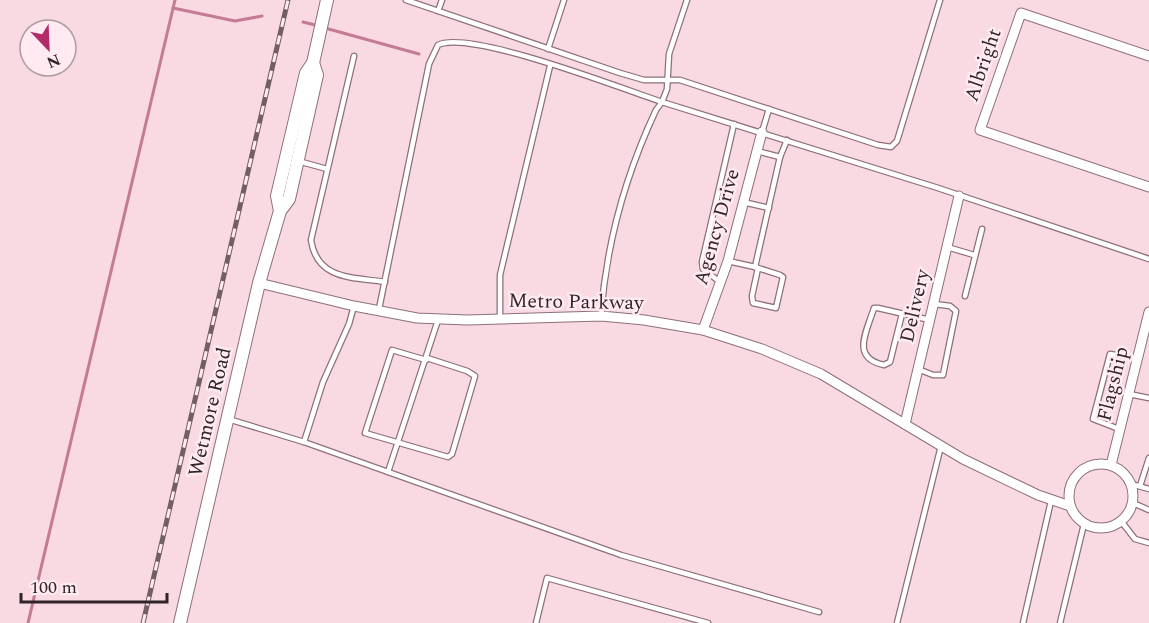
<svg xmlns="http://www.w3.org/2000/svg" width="1149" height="623" font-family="Spectral,serif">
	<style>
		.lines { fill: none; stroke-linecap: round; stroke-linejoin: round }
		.stream { stroke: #c47c95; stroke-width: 3 }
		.service-casing { stroke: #8d7079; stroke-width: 7 }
		.minor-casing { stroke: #8d7079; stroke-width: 11 }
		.secondary-casing { stroke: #8d7079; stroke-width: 14 }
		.service { stroke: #fff; stroke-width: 4.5 }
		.minor { stroke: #fff; stroke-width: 9 }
		.secondary { stroke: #fff; stroke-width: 12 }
		.rail-casing { stroke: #715f64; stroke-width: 5 }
		.rail { stroke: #feeaf0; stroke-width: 3; stroke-dasharray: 9; stroke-linecap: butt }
		.labels { text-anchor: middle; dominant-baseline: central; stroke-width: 5; stroke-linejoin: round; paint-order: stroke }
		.street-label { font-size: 20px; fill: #302428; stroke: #feeaf0 }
	</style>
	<rect width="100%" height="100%" fill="#f9d9e2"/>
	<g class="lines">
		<!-- stream -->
		<g class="stream">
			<path d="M 173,8 L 235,21 L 262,16"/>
			<path d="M 303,22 L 319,26"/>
			<path d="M 325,28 L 419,54"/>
			<path d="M 28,623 L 175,0"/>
		</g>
		<!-- service casing -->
		<g class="service-casing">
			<g id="service">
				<path d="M 406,0 L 620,73 L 644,80 L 680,80 L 878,145 L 891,147 L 897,141 L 940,0"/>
				<path d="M 438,11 L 442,0"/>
				<path d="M 548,49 L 564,0"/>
				<path d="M 354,56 L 311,240 C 317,280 352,277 385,282"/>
				<path d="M 762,132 L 769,109"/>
				<path d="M 780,157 L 787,140"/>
				<path d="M 298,161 L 327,169"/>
				<path d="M 743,202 L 769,208"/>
				<path d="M 947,247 L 974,255"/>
				<path d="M 728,261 L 755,267 L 780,157 L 757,151"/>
				<path d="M 755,267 L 780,275 L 783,277 L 776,308 L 753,303 L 752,296 L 758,268"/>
				<path d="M 720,282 L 703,269 L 702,262 L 734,124"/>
				<path d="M 965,296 L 982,229"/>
				<path d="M 379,309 L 429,64 L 438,45 C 469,29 623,89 662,102 L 667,89 L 669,54 L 687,0"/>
				<path d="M 902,314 L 890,362 L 884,365 C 850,358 867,331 874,308 L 878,308 L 930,320"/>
				<path d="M 601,316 C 606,246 626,174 656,110 L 662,102 L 938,188 L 1149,259"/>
				<path d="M 500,319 L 500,275 L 550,66"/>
				<path d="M 426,360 L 392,350 L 365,433 L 448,457 L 452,454 L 475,376 L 467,371 L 427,358"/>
				<path d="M 918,369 L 933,375 L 943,375 L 956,311 L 950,306 L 934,304"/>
				<path d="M 1129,394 L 1149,398"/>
				<path d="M 228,419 L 304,442 L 621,555 L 819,612"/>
				<path d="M 1119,429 L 1093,419 L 1110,354 L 1138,359"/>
				<path d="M 304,442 L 323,382 L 349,324 L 354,306"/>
				<path d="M 388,472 L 438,320"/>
				<path d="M 1131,484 L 1149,489"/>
				<path d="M 1140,486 L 1149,458"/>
				<path d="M 1133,503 L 1149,510"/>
				<path d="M 1121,521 L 1135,539 L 1149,543"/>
				<path d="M 536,623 L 547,578 L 708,623"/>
				<path d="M 897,623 L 941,446"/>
				<path d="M 1023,623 L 1051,501"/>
				<path d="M 1060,623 L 1084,524"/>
			</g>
		</g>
		<!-- minor casing -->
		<g class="minor-casing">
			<g id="minor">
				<path d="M 1149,56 L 1021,13 L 980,130 L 1149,187"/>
				<path d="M 259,283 L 354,306 L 417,318 L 467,320 L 601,316 L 644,320 L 703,330 L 762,349 L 821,374 L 963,459 L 1038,495 L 1070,506"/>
				<path d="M 703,330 L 728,261 L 762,132"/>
				<path d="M 905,424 L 959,196"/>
				<circle cx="1101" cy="496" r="32"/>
				<path d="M 1111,465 L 1149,312"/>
			</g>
		</g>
		<!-- secondary casing -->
		<g class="secondary-casing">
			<g id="secondary">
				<path d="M 280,211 L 277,196 L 306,73 L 313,63 L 327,0"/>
				<path d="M 180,623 L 259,283 L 280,211 L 289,199 L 317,75 L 313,63"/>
			</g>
		</g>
		<!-- service -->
		<use href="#service" class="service"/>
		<!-- minor -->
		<use href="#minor" class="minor"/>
		<!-- secondary -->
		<use href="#secondary" class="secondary"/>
		<!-- rail casing -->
		<g class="rail-casing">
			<path id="rail" d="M 143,623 L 288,0"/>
		</g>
		<!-- rail -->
		<use href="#rail" class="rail"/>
	</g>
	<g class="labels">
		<!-- street labels -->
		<g class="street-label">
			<text transform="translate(983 65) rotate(-71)">Albright</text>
			<text transform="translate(717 227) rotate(-74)">Agency Drive</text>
			<text transform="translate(576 302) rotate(1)">Metro Parkway</text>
			<text transform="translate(915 306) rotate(-77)">Delivery</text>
			<text transform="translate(1113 384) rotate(-76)">Flagship</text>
			<text transform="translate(210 412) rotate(-77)">Wetmore Road</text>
		</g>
	</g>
	<!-- north arrow -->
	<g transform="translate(48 48) rotate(157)"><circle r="28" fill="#feeaf0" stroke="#ac9ba0" stroke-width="1.5"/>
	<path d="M0-4.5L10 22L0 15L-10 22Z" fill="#b32a6a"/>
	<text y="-9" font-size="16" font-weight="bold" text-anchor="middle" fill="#302428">N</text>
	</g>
	<!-- scale -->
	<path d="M21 593v9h146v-9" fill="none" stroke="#302428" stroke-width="3"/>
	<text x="30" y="593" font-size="18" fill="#302428" stroke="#feeaf0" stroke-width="4.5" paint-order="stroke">100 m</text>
</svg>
